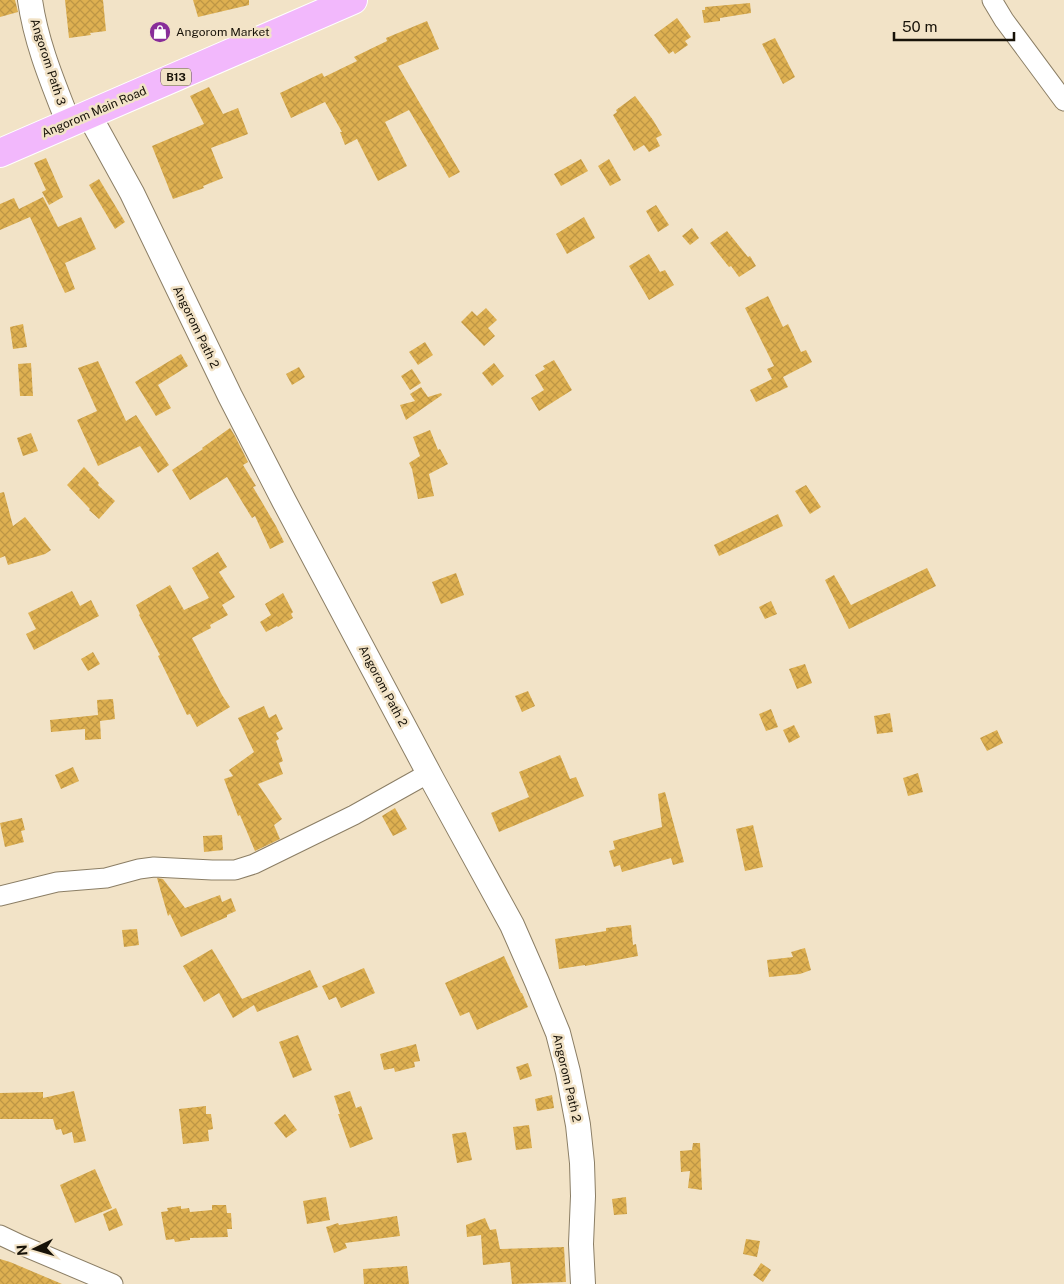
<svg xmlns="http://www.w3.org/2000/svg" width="1064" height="1284" font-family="'Public Sans',sans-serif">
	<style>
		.building { fill: url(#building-cross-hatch) }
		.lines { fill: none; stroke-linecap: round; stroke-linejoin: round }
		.minor-casing { stroke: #8b7e65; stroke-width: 21 }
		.tertiary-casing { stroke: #8b7e65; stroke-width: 26 }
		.trunk-casing { stroke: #fff; stroke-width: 30 }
		.minor { stroke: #fff; stroke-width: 19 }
		.tertiary { stroke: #fff; stroke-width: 24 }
		.trunk { stroke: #f2b8fc; stroke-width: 28 }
		.labels { text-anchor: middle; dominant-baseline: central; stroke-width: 5; stroke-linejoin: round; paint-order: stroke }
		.shield { fill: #f2e3c7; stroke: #595141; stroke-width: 1 }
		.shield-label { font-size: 11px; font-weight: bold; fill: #171208 }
		.poi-label { font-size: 12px; fill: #171208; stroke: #f2e3c7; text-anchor: start }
		.street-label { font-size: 12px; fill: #171208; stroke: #f2e3c7 }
	</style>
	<defs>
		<pattern id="building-cross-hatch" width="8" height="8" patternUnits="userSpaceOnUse" patternTransform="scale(1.25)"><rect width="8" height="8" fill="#deb051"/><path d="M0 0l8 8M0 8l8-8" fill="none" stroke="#be9645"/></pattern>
	</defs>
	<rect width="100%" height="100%" fill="#f2e3c7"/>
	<!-- building -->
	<g class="building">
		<path d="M 0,0 L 15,0 L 18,12 L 0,17 Z"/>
		<path d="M 65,0 L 103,0 L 106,31 L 90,33 L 91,35 L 69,38 Z"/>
		<path d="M 193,0 L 249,0 L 249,5 L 198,17 Z"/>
		<path d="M 750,3 L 751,13 L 720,18 L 720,21 L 704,23 L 702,10 L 705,10 L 705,7 Z"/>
		<path d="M 677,18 L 691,37 L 685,41 L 688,45 L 675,54 L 673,51 L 669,54 L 654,35 Z"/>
		<path d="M 427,21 L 439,49 L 398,66 L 460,172 L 449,178 L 409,110 L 385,122 L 407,166 L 378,181 L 357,139 L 345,145 L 340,132 L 342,132 L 325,102 L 291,118 L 280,93 L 322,73 L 324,77 L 357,61 L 354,57 L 387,41 L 386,38 Z"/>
		<path d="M 775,38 L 795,77 L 783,84 L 762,44 Z"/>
		<path d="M 209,87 L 223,114 L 238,108 L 248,134 L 211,148 L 223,178 L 203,186 L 204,188 L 173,199 L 152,146 L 204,124 L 190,96 Z"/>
		<path d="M 635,96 L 653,120 L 662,135 L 656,138 L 660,146 L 649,152 L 644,145 L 634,151 L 613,115 L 617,112 L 616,110 Z"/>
		<path d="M 46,158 L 63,197 L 49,205 L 42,192 L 46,190 L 34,163 Z"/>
		<path d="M 581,159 L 588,171 L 561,186 L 554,174 Z"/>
		<path d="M 609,159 L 621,180 L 610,186 L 598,166 Z"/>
		<path d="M 99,179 L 125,222 L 115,229 L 89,185 Z"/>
		<path d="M 43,197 L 58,227 L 81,217 L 96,249 L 65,263 L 75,289 L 65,293 L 30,217 L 0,230 L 0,204 L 14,198 L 19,209 Z"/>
		<path d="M 656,205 L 669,225 L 658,232 L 646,211 Z"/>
		<path d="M 584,217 L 595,238 L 567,254 L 556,234 Z"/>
		<path d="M 692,228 L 699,238 L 690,245 L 682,236 Z"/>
		<path d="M 727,231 L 748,257 L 750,256 L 756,266 L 739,277 L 731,266 L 729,267 L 710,243 Z"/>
		<path d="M 649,254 L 660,272 L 665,270 L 674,285 L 649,300 L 629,266 Z"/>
		<path d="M 768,296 L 783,327 L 788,324 L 801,352 L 806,350 L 812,362 L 783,377 L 788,387 L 756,402 L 750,390 L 772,379 L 767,369 L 774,366 L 745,308 Z"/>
		<path d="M 486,308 L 497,320 L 488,328 L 495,336 L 484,346 L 461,322 L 472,311 L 477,316 Z"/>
		<path d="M 23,324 L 27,347 L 13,349 L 10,327 Z"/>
		<path d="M 425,342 L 433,355 L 418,365 L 409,352 Z"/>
		<path d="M 181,354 L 188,366 L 158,385 L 171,408 L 156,416 L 135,382 Z"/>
		<path d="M 554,360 L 572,390 L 539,411 L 531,398 L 544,390 L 535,375 L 545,369 L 543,366 Z"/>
		<path d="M 98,361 L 126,421 L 136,415 L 169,465 L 158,473 L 140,446 L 98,466 L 77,420 L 97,411 L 78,368 Z"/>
		<path d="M 31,363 L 33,396 L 20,396 L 18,364 Z"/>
		<path d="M 494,363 L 504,376 L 492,386 L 482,373 Z"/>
		<path d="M 299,367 L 305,377 L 292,385 L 286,374 Z"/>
		<path d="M 412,369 L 421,383 L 410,390 L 401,376 Z"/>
		<path d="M 421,387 L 428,397 L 441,393 L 442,395 L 406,420 L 400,405 L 415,401 L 410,394 Z"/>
		<path d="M 230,428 L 235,436 L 248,462 L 243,465 L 256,486 L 253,487 L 276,526 L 284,542 L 270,549 L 255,516 L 252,518 L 227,477 L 190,500 L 172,470 L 203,449 L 202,448 Z"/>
		<path d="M 430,430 L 438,450 L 440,449 L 448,464 L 429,474 L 434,496 L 418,499 L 412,469 L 409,463 L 420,456 L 413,437 Z"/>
		<path d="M 31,433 L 38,451 L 23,456 L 17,438 Z"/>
		<path d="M 84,467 L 99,483 L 98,485 L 115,501 L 99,519 L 89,510 L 90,509 L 67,485 Z"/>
		<path d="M 806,485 L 821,507 L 810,514 L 795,491 Z"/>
		<path d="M 4,492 L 13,526 L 25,517 L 51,550 L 45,554 L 8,565 L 5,556 L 0,558 L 0,493 Z"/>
		<path d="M 778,514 L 783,526 L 719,556 L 714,545 Z"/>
		<path d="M 218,552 L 227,567 L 219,572 L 235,597 L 222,605 L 228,615 L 210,625 L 211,628 L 192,638 L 222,695 L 230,707 L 197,727 L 190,714 L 187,715 L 158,656 L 160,655 L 139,615 L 140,614 L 136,605 L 170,585 L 184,610 L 209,598 L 192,568 Z"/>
		<path d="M 927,568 L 936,586 L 849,629 L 825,580 L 834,575 L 851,605 Z"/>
		<path d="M 456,573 L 464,595 L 441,604 L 432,582 Z"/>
		<path d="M 72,591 L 80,606 L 91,600 L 99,616 L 34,650 L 26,634 L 36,629 L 28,613 Z"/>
		<path d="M 283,593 L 293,612 L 291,614 L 293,618 L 278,627 L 277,626 L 266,632 L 260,622 L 271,615 L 265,604 Z"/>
		<path d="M 771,601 L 777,614 L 765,619 L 759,607 Z"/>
		<path d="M 93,652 L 100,664 L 88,671 L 81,659 Z"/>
		<path d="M 805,664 L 812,683 L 797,689 L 789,669 Z"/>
		<path d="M 528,691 L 535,706 L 522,712 L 515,696 Z"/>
		<path d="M 113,699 L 115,719 L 100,721 L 101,739 L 85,740 L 85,729 L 51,732 L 50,720 L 98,715 L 97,700 Z"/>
		<path d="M 264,706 L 269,718 L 276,714 L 283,729 L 276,733 L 279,739 L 276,741 L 283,761 L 279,763 L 283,774 L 258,784 L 282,819 L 274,825 L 280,839 L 255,851 L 240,815 L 238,816 L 224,779 L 233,776 L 229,770 L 254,752 L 238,718 Z"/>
		<path d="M 771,709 L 778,727 L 766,731 L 759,714 Z"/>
		<path d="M 890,713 L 893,732 L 877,734 L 874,716 Z"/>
		<path d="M 794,725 L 800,737 L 789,743 L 783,730 Z"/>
		<path d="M 997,730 L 1003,743 L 987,751 L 980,738 Z"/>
		<path d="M 560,755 L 570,779 L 576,777 L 584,796 L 499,832 L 491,813 L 529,797 L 519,772 Z"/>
		<path d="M 73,767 L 79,781 L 61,789 L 55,775 Z"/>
		<path d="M 918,773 L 923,792 L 908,796 L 903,778 Z"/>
		<path d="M 665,792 L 684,862 L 673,865 L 671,858 L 622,872 L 620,865 L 614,867 L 609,851 L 615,849 L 613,841 L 662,827 L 658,794 Z"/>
		<path d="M 395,808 L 407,829 L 393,836 L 382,816 Z"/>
		<path d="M 22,818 L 25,830 L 21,831 L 24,842 L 5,847 L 0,823 Z"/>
		<path d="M 753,825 L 763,867 L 745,871 L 736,829 Z"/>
		<path d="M 222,835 L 223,850 L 204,852 L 203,836 Z"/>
		<path d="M 157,878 L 163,879 L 185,908 L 220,895 L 222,902 L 231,898 L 236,911 L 227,915 L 227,917 L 181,937 L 170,914 L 168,916 Z"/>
		<path d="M 631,925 L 633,945 L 636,944 L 638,956 L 585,966 L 585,965 L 559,969 L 555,939 L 606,931 L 606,928 Z"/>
		<path d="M 137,929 L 139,945 L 124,947 L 122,930 Z"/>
		<path d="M 805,948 L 811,970 L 800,974 L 769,977 L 767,960 L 793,957 L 791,952 Z"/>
		<path d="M 212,949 L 242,999 L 310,970 L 318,987 L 257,1012 L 254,1005 L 233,1018 L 219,993 L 204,1002 L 183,966 Z"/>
		<path d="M 504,956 L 521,993 L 522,993 L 528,1007 L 477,1030 L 469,1012 L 460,1016 L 445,983 Z"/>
		<path d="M 364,968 L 375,993 L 341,1008 L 336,997 L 329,1000 L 322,986 Z"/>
		<path d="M 298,1035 L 312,1070 L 293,1078 L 279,1042 Z"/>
		<path d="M 416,1044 L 420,1061 L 414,1062 L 415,1067 L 395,1072 L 394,1068 L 384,1070 L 380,1054 Z"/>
		<path d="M 528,1063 L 532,1076 L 520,1080 L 516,1067 Z"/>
		<path d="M 74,1091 L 86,1141 L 74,1143 L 72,1132 L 63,1135 L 61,1129 L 56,1130 L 53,1119 L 0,1119 L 0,1093 L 43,1092 L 43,1098 Z"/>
		<path d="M 350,1091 L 356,1108 L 361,1106 L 373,1139 L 350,1148 L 338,1114 L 340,1114 L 334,1096 Z"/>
		<path d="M 552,1095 L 554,1108 L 537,1111 L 535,1099 Z"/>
		<path d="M 206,1106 L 206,1114 L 211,1114 L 213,1129 L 208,1130 L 209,1141 L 183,1144 L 179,1109 Z"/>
		<path d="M 285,1114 L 297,1130 L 286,1138 L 274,1123 Z"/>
		<path d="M 529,1125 L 532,1148 L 516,1150 L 513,1127 Z"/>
		<path d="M 466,1132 L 472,1160 L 457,1163 L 452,1134 Z"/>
		<path d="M 693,1143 L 700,1143 L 702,1190 L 688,1188 L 690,1171 L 681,1172 L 680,1151 L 692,1150 Z"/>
		<path d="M 95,1169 L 112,1208 L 75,1223 L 60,1185 Z"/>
		<path d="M 326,1197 L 330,1220 L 307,1224 L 303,1201 Z"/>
		<path d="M 626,1197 L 627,1214 L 614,1215 L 612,1199 Z"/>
		<path d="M 212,1205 L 226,1205 L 227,1213 L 231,1213 L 232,1229 L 227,1229 L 228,1237 L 190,1238 L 190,1240 L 175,1242 L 174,1239 L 166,1240 L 161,1212 L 168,1211 L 167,1208 L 181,1206 L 181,1209 L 189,1208 L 190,1212 L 212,1210 Z"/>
		<path d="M 116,1208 L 123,1225 L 109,1231 L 103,1214 Z"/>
		<path d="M 397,1216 L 400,1236 L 345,1243 L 347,1248 L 334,1253 L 326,1227 L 338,1223 L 339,1225 Z"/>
		<path d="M 485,1218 L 490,1230 L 496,1229 L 500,1249 L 564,1247 L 566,1282 L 512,1284 L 510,1262 L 483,1265 L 481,1235 L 467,1237 L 466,1225 Z"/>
		<path d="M 746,1239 L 760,1241 L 757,1257 L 743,1254 Z"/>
		<path d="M 0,1259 L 10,1262 L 62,1284 L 0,1284 Z"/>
		<path d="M 761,1263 L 771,1270 L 763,1282 L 753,1275 Z"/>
		<path d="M 407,1266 L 409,1284 L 364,1284 L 363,1269 Z"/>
	</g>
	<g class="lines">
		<!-- minor casing -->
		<g class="minor-casing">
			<g id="minor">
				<path d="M 992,0 L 1004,20 L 1064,101"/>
				<path d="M 0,896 L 57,882 L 106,878 L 139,869 L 154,867 L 212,870 L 235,870 L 254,864 L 354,815 L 429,773"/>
				<path d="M 0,1235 L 21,1245 L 113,1284"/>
			</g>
		</g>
		<!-- tertiary casing -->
		<g class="tertiary-casing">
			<g id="tertiary">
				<path d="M 30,0 C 36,43 53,83 69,124"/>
				<path d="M 89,115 L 132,193 L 230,396 L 284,501 L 433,781 L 512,925 L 537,982 L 558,1033 L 568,1072 L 578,1125 L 582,1163 L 583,1196 L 581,1244 L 583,1284"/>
			</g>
		</g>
		<!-- trunk casing -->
		<g class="trunk-casing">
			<path id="trunk" d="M 0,153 L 353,0"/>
		</g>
		<!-- minor -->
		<use href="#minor" class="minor"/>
		<!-- tertiary -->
		<use href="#tertiary" class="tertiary"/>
		<!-- trunk -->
		<use href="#trunk" class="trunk"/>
	</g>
	<!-- icons -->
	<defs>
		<g id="shop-disc" transform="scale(1.125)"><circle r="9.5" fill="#882d99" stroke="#f2e3c7"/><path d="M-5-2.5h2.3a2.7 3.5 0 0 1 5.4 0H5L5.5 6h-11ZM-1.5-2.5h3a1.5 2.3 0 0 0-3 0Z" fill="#fff"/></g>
	</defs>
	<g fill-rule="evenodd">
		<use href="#shop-disc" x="160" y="32"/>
	</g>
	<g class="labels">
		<!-- shield labels -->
		<rect class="shield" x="161" y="68.5" width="30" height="17" rx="4"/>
		<g class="shield-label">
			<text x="176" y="77">B13</text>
		</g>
		<!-- poi labels -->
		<g class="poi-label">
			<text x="176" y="32">Angorom Market</text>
		</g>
		<!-- street labels -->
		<g class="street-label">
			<text transform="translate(48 62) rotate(72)">Angorom Path 3</text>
			<text transform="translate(94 112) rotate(-23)">Angorom Main Road</text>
			<text transform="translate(196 327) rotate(64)">Angorom Path 2</text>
			<text transform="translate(383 686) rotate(62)">Angorom Path 2</text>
			<text transform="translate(567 1078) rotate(77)">Angorom Path 2</text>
		</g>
	</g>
	<!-- north arrow -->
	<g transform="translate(35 1249) rotate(265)" stroke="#f2e3c7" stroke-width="4" paint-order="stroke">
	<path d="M0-4L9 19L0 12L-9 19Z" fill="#171208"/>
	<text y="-8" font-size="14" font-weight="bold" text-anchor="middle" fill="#171208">N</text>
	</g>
	<!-- scale -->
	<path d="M894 32v8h120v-8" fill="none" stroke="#171208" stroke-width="2.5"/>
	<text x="902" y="32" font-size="15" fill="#171208" stroke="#f2e3c7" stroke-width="4" paint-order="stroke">50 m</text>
</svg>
